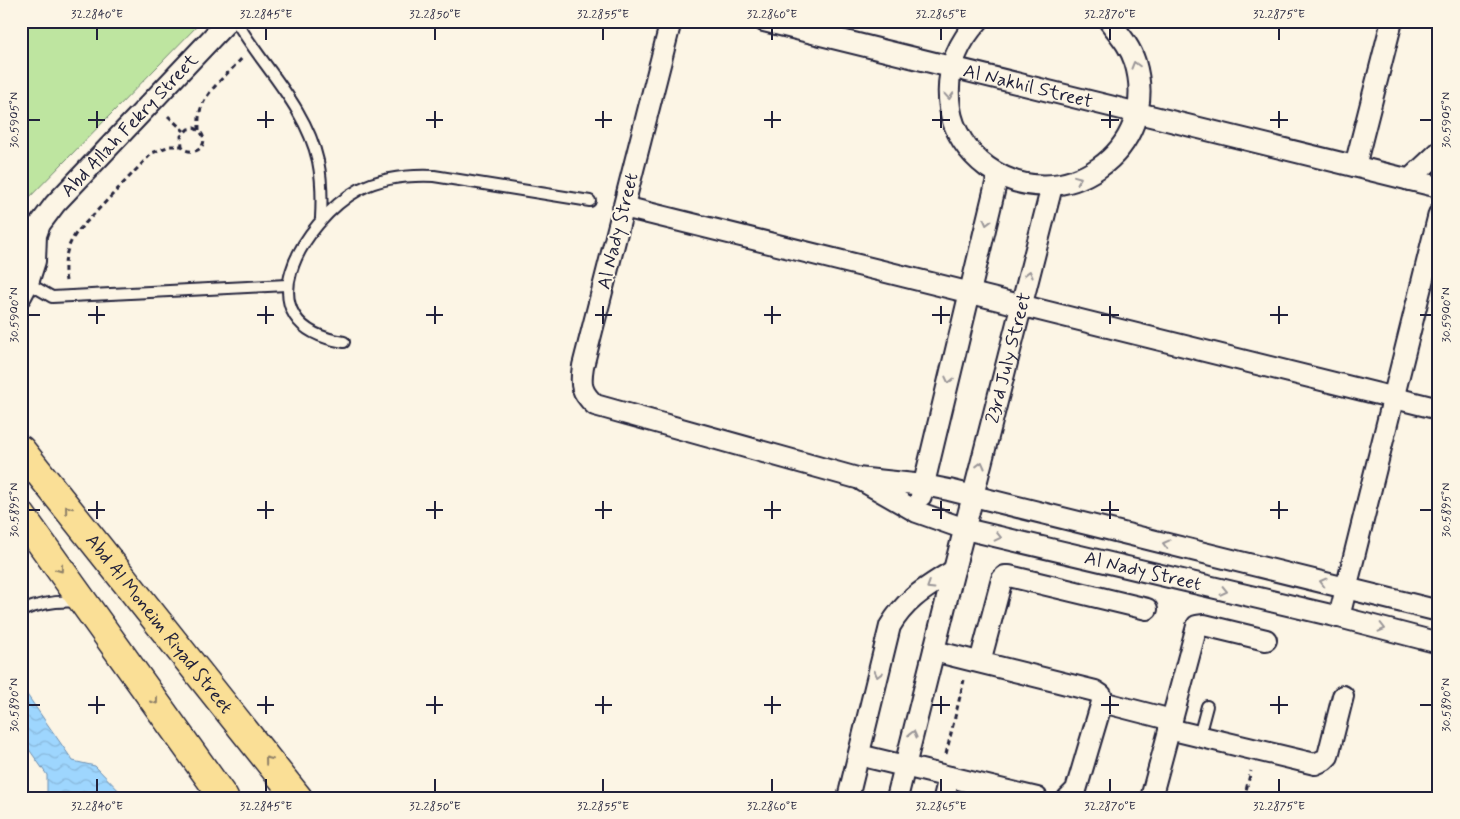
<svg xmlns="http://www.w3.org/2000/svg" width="1460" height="819" font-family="Mynerve,sans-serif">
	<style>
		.green { fill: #bee5a0; stroke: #70846e }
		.water { fill: url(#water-waves); stroke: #6c8eb0 }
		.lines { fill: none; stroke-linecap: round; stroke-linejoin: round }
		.service-casing { stroke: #22223b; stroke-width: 14 }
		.minor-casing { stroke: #22223b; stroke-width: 24 }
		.trunk-casing { stroke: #22223b; stroke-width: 31 }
		.path { stroke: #22223b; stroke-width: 3; stroke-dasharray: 5 4; stroke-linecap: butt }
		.service { stroke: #fcf5e5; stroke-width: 10 }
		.minor { stroke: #fcf5e5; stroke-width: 20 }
		.trunk { stroke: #fadf96; stroke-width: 28 }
		.oneway { stroke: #9a9698 }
		.oneway2 { stroke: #8e8068 }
		.ticks { fill: none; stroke: #22223b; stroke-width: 2 }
		.labels { text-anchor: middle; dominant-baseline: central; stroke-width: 4; stroke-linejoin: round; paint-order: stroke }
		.street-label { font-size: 19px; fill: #22223b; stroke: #fcf5e5 }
		.neatline { fill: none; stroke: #22223b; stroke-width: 2 }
		.ticks-label { font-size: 12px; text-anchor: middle; fill: #22223b }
	</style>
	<defs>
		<pattern id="water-waves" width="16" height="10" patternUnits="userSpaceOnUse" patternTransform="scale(1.25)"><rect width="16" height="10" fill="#9ed6fe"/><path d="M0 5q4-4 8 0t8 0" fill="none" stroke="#88b7db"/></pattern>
	</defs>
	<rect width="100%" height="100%" fill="#fcf5e5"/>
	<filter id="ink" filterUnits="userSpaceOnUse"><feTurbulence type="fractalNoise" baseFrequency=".02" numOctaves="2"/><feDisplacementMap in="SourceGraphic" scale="10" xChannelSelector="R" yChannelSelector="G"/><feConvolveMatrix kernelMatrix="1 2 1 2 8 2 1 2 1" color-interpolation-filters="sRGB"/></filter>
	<g filter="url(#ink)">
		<!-- green -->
		<path class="green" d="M 21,21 L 202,21 L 21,206 Z"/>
		<!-- water -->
		<path class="water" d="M 21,686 L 73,761 L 95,766 L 126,798 L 47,798 L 47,775 L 21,738 Z"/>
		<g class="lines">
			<!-- service casing -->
			<g class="service-casing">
				<g id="service">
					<path d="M 236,21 C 263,67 306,107 318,161 C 322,180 322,199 321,218"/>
					<path d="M 21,216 L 25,223 L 40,224"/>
					<path d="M 28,283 L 52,297 L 287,285"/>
					<path d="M 344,342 C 241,326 301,221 360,189 C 383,177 408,175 434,176 L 590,201"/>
					<path d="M 21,611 C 40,603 58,600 79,602"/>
					<path d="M 1199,736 L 1207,706"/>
				</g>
			</g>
			<!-- minor casing -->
			<g class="minor-casing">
				<g id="minor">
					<path d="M 671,21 L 583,366 C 580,385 581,392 595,405 L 857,478 L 924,485 L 949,490 L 1439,611"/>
					<path id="s1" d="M 764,21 L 1439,187"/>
					<path d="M 978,21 C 955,46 945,74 950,108 C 953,131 968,153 987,167 C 1061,220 1162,151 1135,62 C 1130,46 1119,34 1109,21"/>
					<path d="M 1355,166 L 1392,21"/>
					<path d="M 1409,180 L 1439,152"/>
					<path d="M 624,207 L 1439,409"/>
					<path id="s2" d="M 21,296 L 28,283 L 35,261 L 36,235 L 40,224 L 55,204 L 228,21"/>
					<path id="s3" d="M 863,481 L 917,512 L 965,529 L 1339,617 L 1439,643"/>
					<path d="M 921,496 L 998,175"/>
					<path id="s4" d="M 954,570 L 1052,186"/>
					<path d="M 1339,617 L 1439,214"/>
					<path d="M 934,651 L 1095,691 L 1101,695 L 1102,702 L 1076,790 L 1068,798"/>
					<path d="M 980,662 L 1002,579 L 1005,576 L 1009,576 L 1147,609"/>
					<path d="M 1102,702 L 1172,720"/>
					<path d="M 1169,729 L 1315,764 L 1324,760 L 1328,756 L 1343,696"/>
					<path d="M 859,755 L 1037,798"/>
					<path d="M 848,798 L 890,626 C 906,598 928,587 954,570 L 897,798"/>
					<path d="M 944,798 L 949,777"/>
					<path d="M 1151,798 L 1197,626 L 1204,625 L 1266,640"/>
				</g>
			</g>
			<!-- trunk casing -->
			<g class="trunk-casing">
				<g id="trunk">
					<path id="s5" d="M 21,450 L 298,798"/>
					<path d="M 21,515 L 224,798"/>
				</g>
			</g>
			<!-- path -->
			<g class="path">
				<path d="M 168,116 L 184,131"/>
				<path d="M 199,130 C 199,122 198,114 202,106 C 209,88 229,73 242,58"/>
				<path d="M 66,281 C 63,262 66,247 77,232 L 152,153 L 170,146 L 182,146 L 185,150 C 203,157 212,135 194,128 L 188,129 L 181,136 L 182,146"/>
				<path d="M 946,754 L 964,680"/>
				<path d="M 1244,798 L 1251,771"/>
			</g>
			<!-- service -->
			<use href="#service" class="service"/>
			<!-- minor -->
			<use href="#minor" class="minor"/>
			<!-- trunk -->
			<use href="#trunk" class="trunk"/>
		</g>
		<!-- one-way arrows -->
		<defs><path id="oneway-chevron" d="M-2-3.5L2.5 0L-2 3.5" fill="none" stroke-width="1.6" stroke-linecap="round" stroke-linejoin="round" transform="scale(1.25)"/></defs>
		<g class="oneway">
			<use href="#oneway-chevron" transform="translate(1135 65) rotate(-106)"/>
			<use href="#oneway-chevron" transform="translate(949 96) rotate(86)"/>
			<use href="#oneway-chevron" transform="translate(1078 179) rotate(-22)"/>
			<use href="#oneway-chevron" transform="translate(987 222) rotate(104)"/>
			<use href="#oneway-chevron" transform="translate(1029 274) rotate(-76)"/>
			<use href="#oneway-chevron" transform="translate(949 380) rotate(103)"/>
			<use href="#oneway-chevron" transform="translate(981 465) rotate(-76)"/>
			<use href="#oneway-chevron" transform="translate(998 537) rotate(13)"/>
			<use href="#oneway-chevron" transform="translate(1166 544) rotate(-166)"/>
			<use href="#oneway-chevron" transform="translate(1323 582) rotate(-166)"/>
			<use href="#oneway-chevron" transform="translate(930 586) rotate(148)"/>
			<use href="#oneway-chevron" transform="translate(1224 591) rotate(13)"/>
			<use href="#oneway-chevron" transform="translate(1382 628) rotate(14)"/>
			<use href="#oneway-chevron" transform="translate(878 674) rotate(104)"/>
			<use href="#oneway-chevron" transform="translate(913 734) rotate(-76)"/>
		</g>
		<g class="oneway2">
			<use href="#oneway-chevron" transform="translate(68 509) rotate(-129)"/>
			<use href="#oneway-chevron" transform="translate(60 569) rotate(54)"/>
			<use href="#oneway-chevron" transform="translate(155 701) rotate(54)"/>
			<use href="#oneway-chevron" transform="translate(268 760) rotate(-129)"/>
		</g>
	</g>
	<!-- ticks -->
	<path class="ticks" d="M 97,28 L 97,40M 266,28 L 266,40M 435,28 L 435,40M 603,28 L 603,40M 772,28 L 772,40M 941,28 L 941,40M 1110,28 L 1110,40M 1279,28 L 1279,40M 97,111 L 97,128M 266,111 L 266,128M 435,111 L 435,128M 603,111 L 603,128M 772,111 L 772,128M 941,111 L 941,128M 1110,111 L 1110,128M 1279,111 L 1279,128M 28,120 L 40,120M 88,120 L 105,120M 257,120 L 274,120M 426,120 L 443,120M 595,120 L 612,120M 764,120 L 781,120M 932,120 L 950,120M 1101,120 L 1119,120M 1270,120 L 1288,120M 1420,120 L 1432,120M 97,306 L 97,324M 266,306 L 266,324M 435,306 L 435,324M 603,306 L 603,324M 772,306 L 772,324M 941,306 L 941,324M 1110,306 L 1110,324M 1279,306 L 1279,324M 28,315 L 40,315M 88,315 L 105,315M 257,315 L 274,315M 426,315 L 443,315M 595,315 L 612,315M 764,315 L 781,315M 932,315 L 950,315M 1101,315 L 1119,315M 1270,315 L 1288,315M 1420,315 L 1432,315M 97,501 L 97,519M 266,501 L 266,519M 435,501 L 435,519M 603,501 L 603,519M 772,501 L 772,519M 941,501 L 941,519M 1110,501 L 1110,519M 1279,501 L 1279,519M 28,510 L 40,510M 88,510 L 105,510M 257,510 L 274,510M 426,510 L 443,510M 595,510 L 612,510M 764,510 L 781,510M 932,510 L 950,510M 1101,510 L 1119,510M 1270,510 L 1288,510M 1420,510 L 1432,510M 97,696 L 97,714M 266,696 L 266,714M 435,696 L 435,714M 603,696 L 603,714M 772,696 L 772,714M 941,696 L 941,714M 1110,696 L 1110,714M 1279,696 L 1279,714M 28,705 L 40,705M 88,705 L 105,705M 257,705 L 274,705M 426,705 L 443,705M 595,705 L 612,705M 764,705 L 781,705M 932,705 L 950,705M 1101,705 L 1119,705M 1270,705 L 1288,705M 1420,705 L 1432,705M 97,779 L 97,792M 266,779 L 266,792M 435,779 L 435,792M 603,779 L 603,792M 772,779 L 772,792M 941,779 L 941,792M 1110,779 L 1110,792M 1279,779 L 1279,792"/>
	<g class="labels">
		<!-- street labels -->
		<g class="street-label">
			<text stroke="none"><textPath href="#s1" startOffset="272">Al Nakhil Street</textPath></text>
			<text stroke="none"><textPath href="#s2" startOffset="209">Abd Allah Fekry Street</textPath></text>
			<text transform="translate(618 231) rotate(-76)">Al Nady Street</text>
			<text stroke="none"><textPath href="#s4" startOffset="219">23rd July Street</textPath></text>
			<text stroke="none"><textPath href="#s3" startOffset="296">Al Nady Street</textPath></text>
			<text stroke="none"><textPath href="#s5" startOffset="222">Abd Al Moneim Riyad Street</textPath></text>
		</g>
	</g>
	<!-- margin -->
	<rect width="1460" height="819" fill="none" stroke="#fcf5e5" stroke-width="55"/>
	<rect x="28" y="28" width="1404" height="764" class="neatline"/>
	<g class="ticks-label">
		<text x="97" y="18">32.2840°E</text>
		<text x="266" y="18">32.2845°E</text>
		<text x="435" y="18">32.2850°E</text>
		<text x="603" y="18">32.2855°E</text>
		<text x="772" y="18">32.2860°E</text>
		<text x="941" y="18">32.2865°E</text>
		<text x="1110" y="18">32.2870°E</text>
		<text x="1279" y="18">32.2875°E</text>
		<text transform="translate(14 120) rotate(-90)" y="4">30.5905°N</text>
		<text transform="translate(1446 120) rotate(-90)" y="4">30.5905°N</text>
		<text transform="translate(14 315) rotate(-90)" y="4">30.5900°N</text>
		<text transform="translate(1446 315) rotate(-90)" y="4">30.5900°N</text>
		<text transform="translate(14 510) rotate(-90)" y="4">30.5895°N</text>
		<text transform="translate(1446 510) rotate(-90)" y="4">30.5895°N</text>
		<text transform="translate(14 705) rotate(-90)" y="4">30.5890°N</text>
		<text transform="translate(1446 705) rotate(-90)" y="4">30.5890°N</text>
		<text x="97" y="810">32.2840°E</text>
		<text x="266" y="810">32.2845°E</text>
		<text x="435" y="810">32.2850°E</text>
		<text x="603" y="810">32.2855°E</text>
		<text x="772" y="810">32.2860°E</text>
		<text x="941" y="810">32.2865°E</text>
		<text x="1110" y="810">32.2870°E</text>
		<text x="1279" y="810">32.2875°E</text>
	</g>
</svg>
